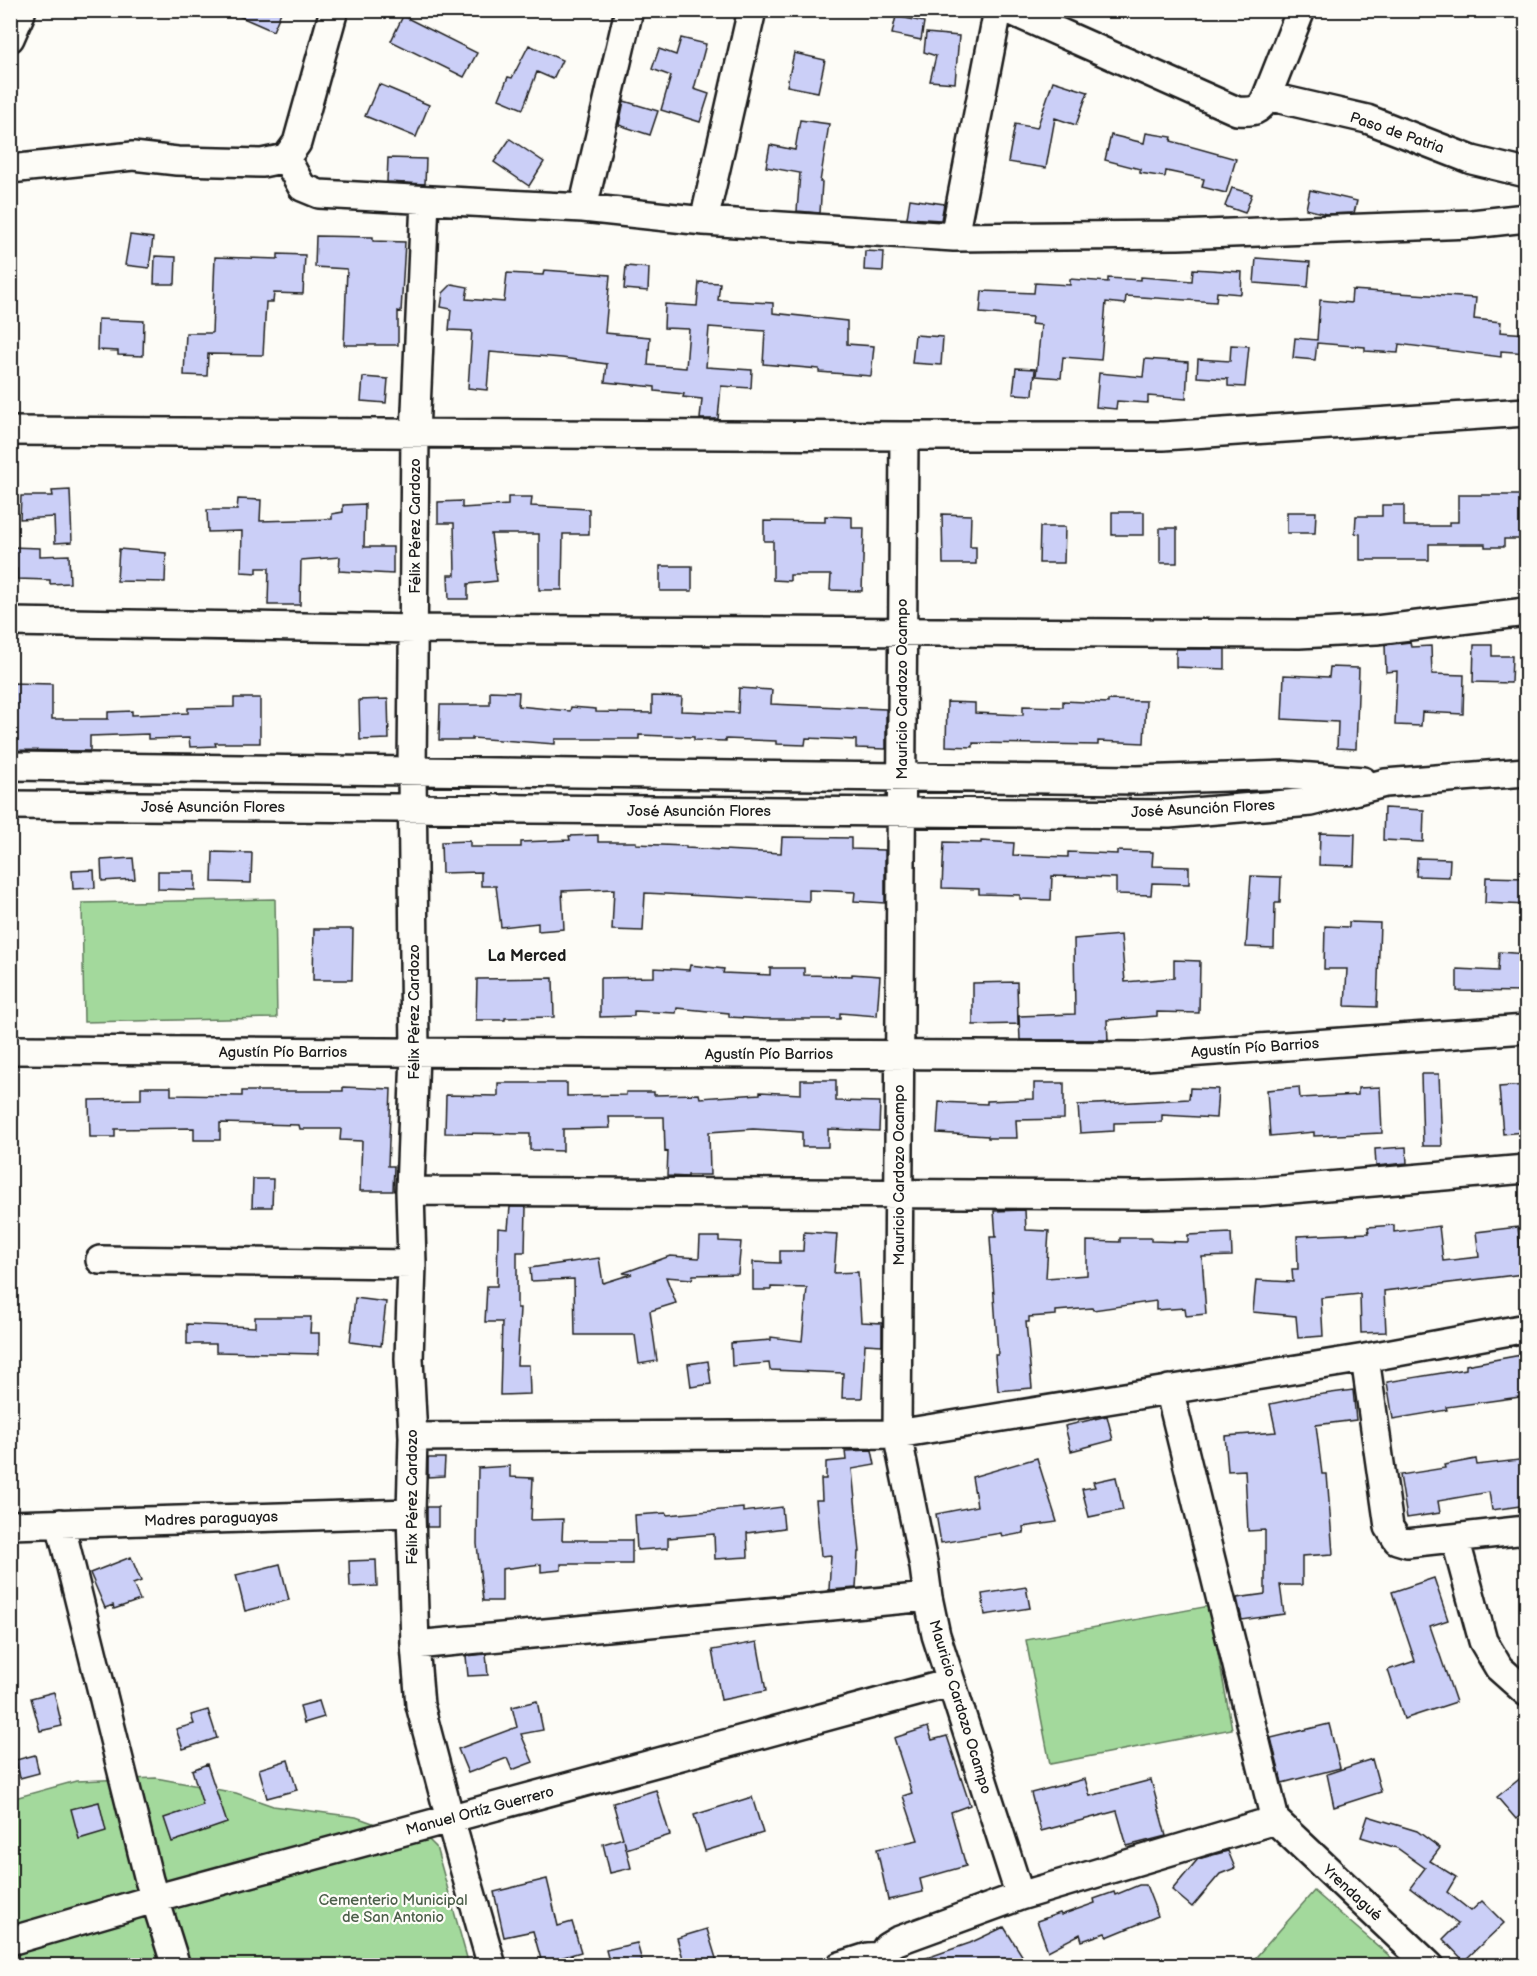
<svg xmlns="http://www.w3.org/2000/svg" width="1537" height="1976" font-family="'Balsamiq Sans',sans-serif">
	<rect width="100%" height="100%" fill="#fdfcf7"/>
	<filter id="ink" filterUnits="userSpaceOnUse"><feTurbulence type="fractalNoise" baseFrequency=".0167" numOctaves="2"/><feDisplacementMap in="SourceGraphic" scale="12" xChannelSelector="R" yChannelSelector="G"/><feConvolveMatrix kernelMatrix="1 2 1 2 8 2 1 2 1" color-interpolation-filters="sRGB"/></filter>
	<g filter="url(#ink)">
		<path fill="#a3d99c" stroke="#607a5c" stroke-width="1.5" d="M275,899L277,1018L84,1022L82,903Z
			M1209,1606L1232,1729L1050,1764L1026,1640Z
			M156,1778L236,1793L273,1806L356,1817L395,1831L409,1844L429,1840L436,1847L469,1965L11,1966V1799L76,1781Z
			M1314,1891L1400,1965H1249Z"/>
		<path fill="#cbcff7" stroke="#1c1c1c" stroke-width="1.5" d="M225,10H282L273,31Z
			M403,16L477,53L464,77L391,41Z
			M896,16L924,22L921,40L892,34Z
			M926,33L959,36L955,83L930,81L936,56L924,52Z
			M681,38L706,44L694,89L709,94L700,122L661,110L671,76L652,69L659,49L676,55Z
			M529,45L562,60L553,79L537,72L523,109L499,99L508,77L512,78Z
			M794,53L825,60L818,92L787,86Z
			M1053,81L1088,92L1076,125L1055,118L1046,168L1008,162L1015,124L1037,128Z
			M379,84L429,105L416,137L365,116Z
			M624,101L658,111L650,135L619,125Z
			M800,120L829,124L820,182H822L820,213L797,211L800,173L766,167L770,145L795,150Z
			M1146,133L1172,137L1171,141L1236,159L1226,193L1202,187L1204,179L1166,171L1165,177L1140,173V169L1105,160L1111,135L1144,143Z
			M510,139L544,162L529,186L494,162Z
			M388,158L426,159L425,184L387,182Z
			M1232,188L1252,194L1245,213L1225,206Z
			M1310,190L1357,201L1354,213L1326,214L1306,209Z
			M910,199L944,204L941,220L907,218Z
			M130,235L153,238L149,268L125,265Z
			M316,236L373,237V241L405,242L401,312L398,311V345H344L347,269L315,267Z
			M865,251L884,252L883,271L864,270Z
			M278,254L305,255L303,294L274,293L273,302H266L263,355L208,354L207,376L184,375L186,333H212L215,257L278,259Z
			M155,256L176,257L175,284H154Z
			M1256,258L1310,262L1308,287L1254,283Z
			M626,266L649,268L648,291L624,289Z
			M1193,269L1242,272L1241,294L1217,292L1216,302L1126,296L1125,304L1106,302L1101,360L1063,357L1061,378L1036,376L1041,325L1031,324L1032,317L980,313L982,291L1034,293L1035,283L1070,285V279L1108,282V278L1141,280V277L1192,281Z
			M544,270L610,275L605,333L650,337L648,365L686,368L689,329L664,328L665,304L697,306L699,282L720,283L718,300L773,303V313L847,321V344L874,346L871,376L819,372V369L763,364L765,331L709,327L706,367L752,370L751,388L721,386L718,419H700L702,399L683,397L684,394L655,391V387L605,382L607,364L562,358L490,352L487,390L468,388L472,331L449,330L451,309L441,307L443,293L452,284L468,287L466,299L504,302L507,273L543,275Z
			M1352,290L1476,298L1474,319L1501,322L1500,332L1527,334V353L1501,351V357L1399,344L1398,353L1365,351V347L1317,343L1315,360L1293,358L1295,338L1317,340L1320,300L1351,303Z
			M98,319L144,321L143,356L118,355V351L97,350Z
			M915,335L943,337L941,365L912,363Z
			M1231,345L1249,346L1245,387L1228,386V379L1197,377L1198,359L1230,361Z
			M1145,359L1188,362L1186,399L1148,396V403L1117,401L1116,409L1096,407L1099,373L1143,377Z
			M1016,368L1035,369L1033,395L1013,394Z
			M363,377L388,379L386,403L361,401Z
			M70,490L72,542L55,543L54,517L20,519L21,496H53L52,491Z
			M1458,495H1527L1526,539H1504V547H1485V544H1429V560H1360V534L1355,533L1356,516H1382V505H1404V526H1449V522H1458Z
			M508,497H532L531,506L589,509V534H563L562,590H539V534H491L497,581L468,584V599H449L448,575H455L454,523H438V502L462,501V508L508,505Z
			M238,499L261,500L260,521L332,519V514L343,512V505L365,504L364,547H393V574L339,571L340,557L301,560L300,605H268L269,568H257V573L241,572L242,531L208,532L207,510H237Z
			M1112,512H1144V535H1112Z
			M1287,512H1316L1315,533H1287Z
			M942,514L971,515L970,547H976V564H943Z
			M825,516L852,517V528H864L862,591L830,590L831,575H790V581L773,580V541H764V521L825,522Z
			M1040,527H1065L1064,563H1039Z
			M1160,528H1177V563H1160Z
			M10,547L40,548V556L69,555L70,583L50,584V580L17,579V569H10Z
			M119,549L166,553L165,582L117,581Z
			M660,566H692V591H660Z
			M1410,642L1411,647L1431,646L1432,674L1464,675L1463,714L1422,712L1421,726L1395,725L1397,671L1386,672L1385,645Z
			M1474,645H1492V656H1512L1511,683L1473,682Z
			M1176,649H1225V669L1176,667Z
			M1330,667L1359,668L1356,749L1337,748L1338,722L1282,719L1284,675L1329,677Z
			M10,683L52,684V719H108V712L132,711V715L188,713V708L234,707V698H260V743H215L216,746L190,747L189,738L148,739V734L90,736V751L15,750V737H10Z
			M739,688L772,690L771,704L886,709V749L856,748V740L806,738L805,745L776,744V741L726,739V741L694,740V737L639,735V739H555V744L472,738V740H439L440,705H490V691L519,692L518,706L570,711L571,707L596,709V712L652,713V696L682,697L681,711L738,713Z
			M388,699L389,739L360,740L359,700Z
			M1108,700L1146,701L1144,743L1098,741V745L973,743V747L946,746L947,702L975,703V713L1023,715V706L1063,707V701L1108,703Z
			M1384,808L1424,810L1423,842L1383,840Z
			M1320,833L1355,834L1354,866L1319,865Z
			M598,835V842H636V844L686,846V848L781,853L782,837L851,838V849L885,850V903L854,901L855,892L809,890V901L645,893L643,931L612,930L614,889L562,891L564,929L538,931V923L501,927L496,886H481V872L442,873L441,842L470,841V847H521V842L570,840L569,836Z
			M981,841L1014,843L1013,855L1068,857V852L1117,854V851L1153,852L1152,866L1189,867V884L1152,883L1151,895L1116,894V878L1052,876L1051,900L1020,899V895L979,894V889L942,888L944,842L981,843Z
			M213,852L252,853L251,883L212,882Z
			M133,858L135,879L102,881L101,860Z
			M1417,858L1450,859L1449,877L1416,876Z
			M94,870L95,888L73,889L72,871Z
			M158,871H195V890L158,889Z
			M1251,876L1281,877L1280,903H1275L1274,948L1246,947Z
			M1486,877L1527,878V905L1485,903Z
			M1349,922L1380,923L1377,1007L1345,1006L1347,969H1324L1325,926L1349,927Z
			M314,929H353L352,980H313Z
			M1121,935L1125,982L1174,978V960L1200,961L1199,1013L1157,1012V1016L1107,1020L1108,1040H1020L1019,1016L1075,1014L1074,939Z
			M1499,952L1527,954V992L1457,991V969L1498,971Z
			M690,965L724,969L723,973L770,975V968H804V975L852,976V974L880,976L877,1016L840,1013V1019H764L729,1017V1013L677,1008L676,1013L634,1011V1016L600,1017V978L654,977V968L689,970Z
			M553,978L554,1017L505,1018V1020H476L477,979Z
			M1017,982L1018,1024L973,1025V983Z
			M1421,1074H1439L1442,1146H1423Z
			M801,1080H836V1101L880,1102L879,1131L828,1129V1147H802V1132L753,1129L709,1132L710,1175H688V1177L667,1176L668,1151L665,1152L664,1117H609L610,1128L563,1129V1151L530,1150V1134L445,1133L446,1095L498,1096V1083H567V1096L626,1095V1092H654V1095L699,1094L700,1098L760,1094V1092L801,1094Z
			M1034,1083H1064V1119L1016,1120L1017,1138H988V1136L937,1133L939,1102L987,1104V1101L1034,1099Z
			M1527,1085V1125L1523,1126V1132L1503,1134L1499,1087Z
			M141,1087H171V1095L242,1096V1091H343V1087L391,1089L388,1166H394L393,1191H360L362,1141L340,1140L341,1129H300L299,1125L220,1123V1140H194V1128L115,1129V1137H90L89,1100L141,1099Z
			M1299,1087L1300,1098L1358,1095V1088L1380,1087L1382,1133L1314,1136V1132L1270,1136L1267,1090Z
			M1190,1088L1218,1089L1216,1118L1162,1115V1122L1114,1123V1131L1080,1133L1078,1105L1189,1099Z
			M1406,1147L1407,1163L1376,1166L1375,1149Z
			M253,1179H273L272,1207H252Z
			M510,1207H526L525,1252H517V1308H520L517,1365H529L530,1394L500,1395L502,1322H485L487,1286H497L498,1228L508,1229Z
			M1025,1210L1026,1230L1049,1231L1046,1278L1087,1275V1241L1120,1242V1238H1151V1241L1188,1242V1235L1231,1233L1232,1256L1202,1257L1206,1314L1186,1316L1185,1308L1156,1310V1301L1093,1310L1092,1308L1056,1311V1315L1029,1317V1322H1026L1032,1388L998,1391L995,1355H998L990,1237H996L994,1211Z
			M1394,1225V1232L1439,1226L1443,1261L1479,1257L1476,1232L1518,1227L1523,1274L1384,1291L1386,1332L1361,1333L1360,1294L1321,1298L1323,1336L1298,1338L1296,1316L1253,1312L1256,1280L1293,1282L1292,1269H1298L1297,1236L1369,1233L1368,1227Z
			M804,1232L837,1234L834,1273L858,1272L861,1322L882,1323V1345L865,1344L862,1398H842L843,1373L770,1370L769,1363L732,1366L731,1343L771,1340V1337L802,1341L807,1288L771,1287V1290H753V1262L780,1263V1251H803Z
			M700,1237H719V1241L741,1242L738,1274L693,1275L692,1279L666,1277L676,1303L650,1311L657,1361L639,1364L635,1335H575L574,1279L531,1281L530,1268L599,1258L603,1283L632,1274L623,1273L670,1256L699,1258Z
			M355,1298L386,1302L381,1346L350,1342Z
			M255,1317H311L310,1333H319V1354L216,1352V1344H187V1324L255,1327Z
			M1527,1354V1396L1446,1407L1447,1410L1393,1419L1387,1382L1466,1369V1365Z
			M708,1361L711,1384L691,1387L688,1364Z
			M1353,1390L1356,1420L1316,1425L1322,1474H1327L1333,1554L1302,1556V1585H1280L1284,1614L1242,1620L1237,1598L1265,1594V1530L1248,1531L1245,1470L1228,1471L1225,1436L1276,1432L1270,1404L1309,1396Z
			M1107,1416L1113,1440L1071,1451L1065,1426Z
			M872,1450L875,1465L852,1469L860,1552H858L856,1588L829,1590L831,1555L821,1556L816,1500H822L821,1479H826V1462L846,1460L845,1451Z
			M428,1458H445L444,1476L428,1477Z
			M1037,1458L1057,1522L1023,1527L1024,1533L1002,1537L1001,1533L941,1543L936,1514L977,1506L972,1477Z
			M1476,1459L1477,1465L1527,1459V1505L1492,1510L1489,1492L1438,1501L1440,1513L1407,1518L1400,1475L1445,1468L1444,1465Z
			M510,1466V1477L533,1478L531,1520L563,1519L562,1540H632V1564H561V1570L541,1572V1564L502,1569V1601H483L477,1544L478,1468Z
			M1116,1477L1123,1510L1089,1517L1082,1489L1095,1487L1093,1482Z
			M427,1507H438V1527H427Z
			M782,1507L784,1528L747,1533L748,1557L715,1559L714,1534L668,1538V1548L637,1550L635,1515L666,1513L667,1515L743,1508V1512Z
			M131,1557L141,1581L133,1584L140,1600L114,1609L113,1605L105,1608L90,1573Z
			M376,1560L377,1586L350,1587L349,1561Z
			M280,1564L289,1600L245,1611L236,1575Z
			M1434,1578L1448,1620L1430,1626L1456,1702L1404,1719L1388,1670L1415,1661L1392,1592Z
			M1026,1587L1030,1608L985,1615L982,1594Z
			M757,1642L766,1691L721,1700L712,1650Z
			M486,1654L488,1675L468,1676L466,1656Z
			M54,1692L62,1726L40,1731L31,1698Z
			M319,1701L324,1717L304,1723L300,1706Z
			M537,1701L543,1730L521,1734L533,1762L512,1770L507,1758L468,1773L458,1749L517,1727L512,1707Z
			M208,1710L217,1738L183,1749L176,1729L194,1724L191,1715Z
			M1329,1724L1340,1768L1282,1783L1271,1738Z
			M928,1727L932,1740L947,1736L970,1805L951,1812L966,1866L920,1879L923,1892L888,1900L877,1849L918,1840L903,1796L912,1793L894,1738Z
			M35,1755L39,1773L20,1778L16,1760Z
			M1372,1759L1381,1792L1334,1807L1327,1774Z
			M288,1760L297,1790L267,1798L259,1769Z
			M207,1764L227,1823L172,1842L164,1818L203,1805L192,1770Z
			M1527,1773V1810L1516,1819L1497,1797Z
			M1085,1779L1090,1796L1151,1780L1166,1836L1127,1846L1117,1811L1041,1831L1031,1793Z
			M656,1790L670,1835L626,1849L624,1840L631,1868L610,1873L603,1844L623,1838L613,1803Z
			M752,1797L763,1833L705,1851L694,1815Z
			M99,1802L106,1831L79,1839L71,1809Z
			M1368,1816L1417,1831L1440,1848L1430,1861L1456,1877L1447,1892L1471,1911L1482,1901L1504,1923L1464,1961L1443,1939L1458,1924L1410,1888L1425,1868L1397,1848L1361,1837Z
			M1228,1851L1235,1868L1220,1874L1192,1907L1172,1890L1198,1859Z
			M547,1879L558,1926L572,1922L581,1952L542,1963L533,1931L504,1937L494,1892Z
			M1139,1885H1146L1158,1916L1107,1937L1105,1933L1082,1941L1080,1934L1048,1951L1037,1921L1060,1913L1061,1915L1095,1903L1094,1899L1114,1892L1115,1895Z
			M1004,1927L1028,1965H912V1963L970,1943Z
			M707,1929L718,1965H685L677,1938Z
			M637,1943L643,1965H610L606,1950Z"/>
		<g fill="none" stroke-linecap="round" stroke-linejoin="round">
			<defs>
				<path id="minor" d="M1009,10L1237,111C1253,112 1260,112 1267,96L1301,10
					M10,38L21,13
					M1267,96L1367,119L1472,160L1526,173
					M286,158L302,187L319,194L583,208L704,221L954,237L1178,235L1472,224L1526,218
					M10,169L133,156L177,161L262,163L286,158L297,143L334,10
					M425,200L415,434L412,772L415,1053L410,1191L412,1264L409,1359L413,1437L411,1513L415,1645L420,1705L450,1819L492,1966
					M583,208L629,10
					M704,221L752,10
					M954,237L998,10
					M10,431L904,436H1163L1526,412
					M904,436L897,1434L924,1567L928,1597L936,1635L1020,1896
					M10,622L415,629L1299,634L1376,630L1526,612
					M10,766L1137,780L1285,775L1363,781
					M10,805L1169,814L1311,802L1385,783L1526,772
					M10,1050L1145,1056L1526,1029
					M410,1191L1146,1195L1257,1192L1526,1169
					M100,1260L412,1264
					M1365,1358L1389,1527L1397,1540L1407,1543L1526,1530
					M1169,1389L1275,1820
					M413,1437L897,1434L1365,1358L1526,1328
					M60,1523L149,1880L176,1966
					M10,1525L411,1513
					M1455,1538L1483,1641L1499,1668L1526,1692
					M415,1645L928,1597
					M1275,1820L1430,1966
					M10,1941L154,1899L950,1683
					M840,1966L868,1957L881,1956
					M884,1966L881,1956L887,1947L897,1941L1020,1896L1275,1820"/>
			</defs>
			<use href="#minor" stroke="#1c1c1c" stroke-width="32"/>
			<use href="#minor" stroke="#fdfcf7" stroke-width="27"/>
		</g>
	</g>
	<g text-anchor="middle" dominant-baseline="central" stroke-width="4.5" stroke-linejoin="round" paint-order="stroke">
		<g font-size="15" fill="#1c1c1c" stroke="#fdfcf7">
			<text transform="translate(1397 133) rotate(19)">Paso de Patria</text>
			<text transform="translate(415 526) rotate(-90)">Félix Pérez Cardozo</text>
			<text transform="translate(902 689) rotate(-90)">Mauricio Cardozo Ocampo</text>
			<text x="213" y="807">José Asunción Flores</text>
			<text transform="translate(1203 809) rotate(-3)">José Asunción Flores</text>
			<text x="699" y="811">José Asunción Flores</text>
			<text transform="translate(414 1012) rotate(-90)">Félix Pérez Cardozo</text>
			<text transform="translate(1255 1048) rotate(-4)">Agustín Pío Barrios</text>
			<text x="283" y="1052">Agustín Pío Barrios</text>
			<text x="769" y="1054">Agustín Pío Barrios</text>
			<text transform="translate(899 1175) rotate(-90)">Mauricio Cardozo Ocampo</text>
			<text transform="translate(412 1497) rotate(-90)">Félix Pérez Cardozo</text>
			<text transform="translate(211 1519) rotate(-2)">Madres paraguayas</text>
			<text transform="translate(960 1707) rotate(73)">Mauricio Cardozo Ocampo</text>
			<text transform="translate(480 1811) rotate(-15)">Manuel Ortíz Guerrero</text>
			<text transform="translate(1352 1893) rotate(43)">Yrendagué</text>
		</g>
		<g font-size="15" fill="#4b5e49" stroke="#fdfcf7">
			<text x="393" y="1900">Cementerio Municipal<tspan x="393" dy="17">de San Antonio</tspan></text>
		</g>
		<g font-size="16" font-weight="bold" fill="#1c1c1c" stroke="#fdfcf7">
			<text x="527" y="956">La Merced</text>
		</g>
	</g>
	<rect width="1537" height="1976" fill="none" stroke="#fdfcf7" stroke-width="36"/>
	<rect x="18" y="18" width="1501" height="1940" fill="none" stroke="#1c1c1c" stroke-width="2" filter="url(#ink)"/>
</svg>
